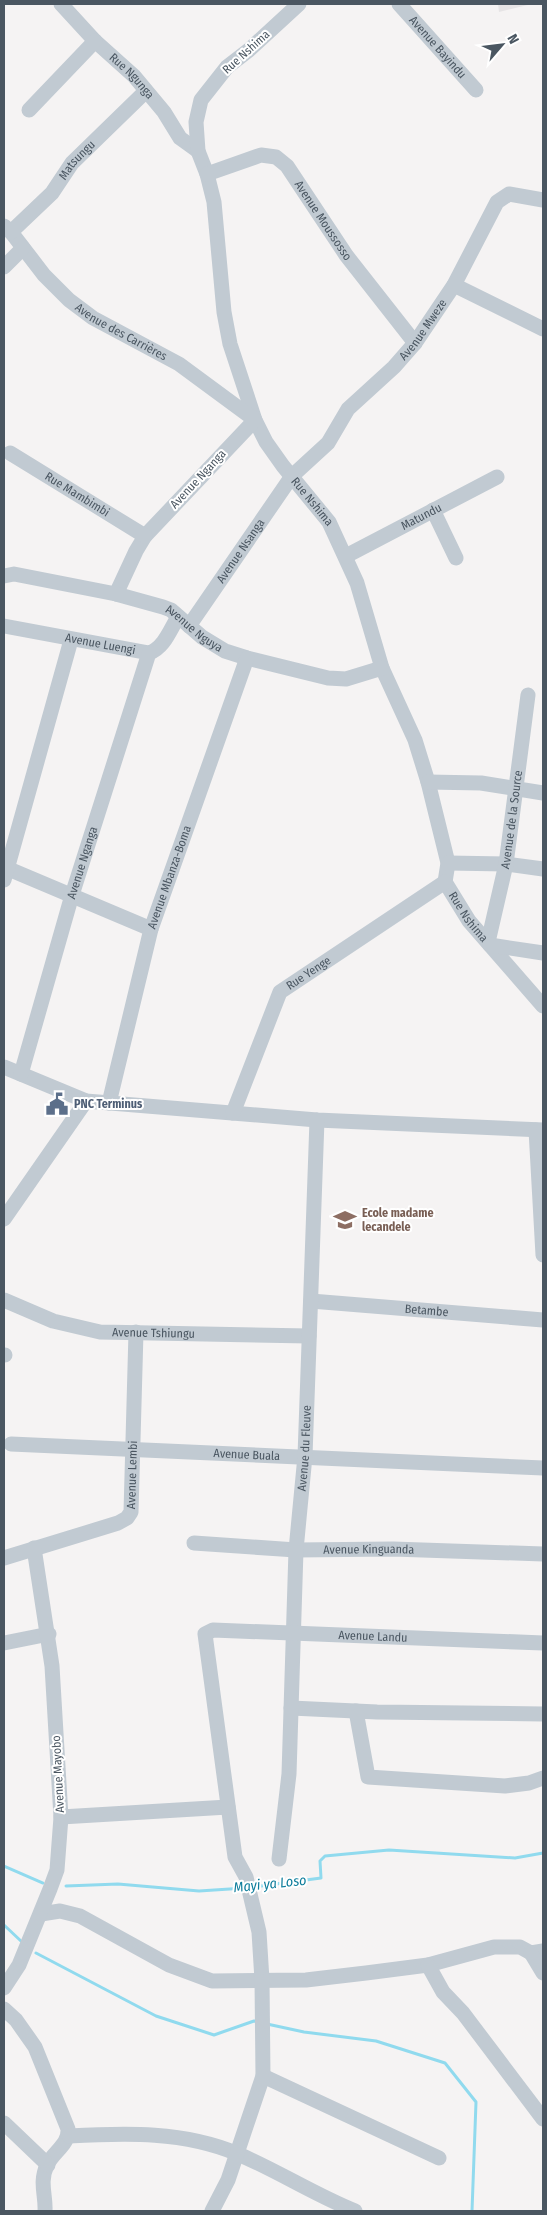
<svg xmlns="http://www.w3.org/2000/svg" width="547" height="2215" font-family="'Fira Sans Condensed',sans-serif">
	<rect width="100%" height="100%" fill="#f5f3f3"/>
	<path fill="#e6e4e5" d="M498,4H532L499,12Z"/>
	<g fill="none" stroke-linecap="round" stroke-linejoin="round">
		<path stroke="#90daee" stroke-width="3" d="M4,1866L43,1883
			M66,1886L118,1884L199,1891L245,1888
			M253,1887L321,1878L320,1861L325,1856L389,1850L515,1858L543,1853
			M4,1925L22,1942
			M36,1953L156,2016L214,2035L254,2021L259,2022
			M267,2024L304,2032L376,2041L445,2063L476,2102L472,2211"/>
		<g stroke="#c1cad2" stroke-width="15">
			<path id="s1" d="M61,4L95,41L134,76L164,112L180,138L198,151"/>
			<path id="s2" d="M299,4L249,50L227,67L201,100L196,122L198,151L207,174L214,202L224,312L230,344L255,420L266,442L283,466L329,522L357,583L382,668L415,740L428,782L448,863L445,882L469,921L543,1006"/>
			<path id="s3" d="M399,4L476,90"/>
			<path d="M29,110L95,41"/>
			<path id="s4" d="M207,174L261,155L276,157L287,166L346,255L415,343"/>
			<path id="s5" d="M4,226L11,232L44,275L69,300L93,318L179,364L255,420L145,536L136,551L116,594"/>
			<path id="s6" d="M11,232L52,193L72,163L146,91"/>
			<path d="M4,267L23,248"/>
			<path d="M454,285L543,329"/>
			<path id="s7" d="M10,453L145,536"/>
			<path d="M433,510L456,558"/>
			<path id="s8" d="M346,556L497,477"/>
			<path id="s9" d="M4,576L14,574L116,594L163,607L171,610L202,637L225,651L247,658L328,678L346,679L382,668"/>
			<path id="s10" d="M4,626L149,653C164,648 170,630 178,617"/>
			<path id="s11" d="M189,626L292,476L328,443L348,409L394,367L415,343L454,285L497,202L509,194L543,200"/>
			<path d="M428,782L481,783L543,793"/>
			<path d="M448,863L506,864L543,869"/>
			<path d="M4,867L151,929"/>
			<path d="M4,880L71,640"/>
			<path id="s12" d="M488,942L506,864L528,695"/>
			<path d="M490,945L543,953"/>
			<path d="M4,1067L86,1101L317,1120L543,1130"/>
			<path id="s13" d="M21,1074L72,895L149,653"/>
			<path id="s14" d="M109,1103L151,929L247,658"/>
			<path id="s15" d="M233,1113L280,992L445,882"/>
			<path d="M536,1130L543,1255"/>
			<path d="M4,1219L86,1101"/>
			<path id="s16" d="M4,1300L53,1321L100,1332L309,1336"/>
			<path id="s17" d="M311,1301L543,1320"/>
			<path d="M4,1355H5"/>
			<path id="s18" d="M11,1444L543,1468"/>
			<path id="s19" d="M194,1543L296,1550L393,1549L543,1554"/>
			<path id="s20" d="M4,1558L118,1523L127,1518L131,1512L136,1332"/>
			<path d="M4,1643L49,1634"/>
			<path d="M291,1708L377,1712L543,1714"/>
			<path d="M356,1711L368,1777L505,1786L529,1783L543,1778"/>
			<path d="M61,1817L228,1807"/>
			<path id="s21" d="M279,1859L289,1774L296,1550L305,1456L317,1120"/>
			<path d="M41,1914L60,1911L80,1916L169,1965L212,1981L306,1980L366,1973L428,1965L494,1947H520L531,1953L543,1951"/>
			<path d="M531,1953L543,1973"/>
			<path d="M428,1965L443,1992L463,2013L543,2119"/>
			<path d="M4,1988L19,1965L50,1889L57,1870L61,1817L52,1666L34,1548"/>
			<path d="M4,2009L16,2020L35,2047L68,2129C69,2145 54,2151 47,2165C39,2183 46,2195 45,2211"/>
			<path d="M263,2076L439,2158"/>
			<path d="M4,2123L48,2165"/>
			<path d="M69,2136C126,2133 184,2131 238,2154C278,2171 315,2195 355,2211"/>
			<path id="s22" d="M212,2211L228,2180L263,2076L262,1980L259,1932L246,1877L235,1857L205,1634L213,1630L543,1643"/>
		</g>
	</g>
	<defs>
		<symbol id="civic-bare" viewBox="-9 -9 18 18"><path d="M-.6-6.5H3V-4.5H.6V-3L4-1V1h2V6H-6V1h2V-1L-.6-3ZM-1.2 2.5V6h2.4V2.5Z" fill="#5c6f8a" stroke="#fff" stroke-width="2.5" paint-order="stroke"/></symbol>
		<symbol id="school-bare" viewBox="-9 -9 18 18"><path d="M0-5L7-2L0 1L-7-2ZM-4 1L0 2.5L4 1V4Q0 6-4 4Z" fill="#8d6e63" stroke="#fff" stroke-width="2.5" paint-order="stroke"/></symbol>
	</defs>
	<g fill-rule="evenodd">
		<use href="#civic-bare" x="41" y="1088" width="32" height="32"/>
		<use href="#school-bare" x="329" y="1204" width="32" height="32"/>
	</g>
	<g text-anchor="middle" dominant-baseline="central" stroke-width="4" stroke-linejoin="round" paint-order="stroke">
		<g font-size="12" fill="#4a5661" stroke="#fff">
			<text stroke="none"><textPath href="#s3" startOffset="58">Avenue Bayindu</textPath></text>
			<text transform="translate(246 52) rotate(-42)">Rue Nshima</text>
			<text stroke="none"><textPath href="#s1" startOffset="101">Rue Ngunga</textPath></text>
			<text stroke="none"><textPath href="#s6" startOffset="98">Matsungu</textPath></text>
			<text stroke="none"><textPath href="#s4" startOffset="152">Avenue Moussosso</textPath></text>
			<text stroke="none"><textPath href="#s11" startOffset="380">Avenue Mweze</textPath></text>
			<text stroke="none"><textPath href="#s5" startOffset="160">Avenue des Carrières</textPath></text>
			<text transform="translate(198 479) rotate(-47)">Avenue Nganga</text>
			<text stroke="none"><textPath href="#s7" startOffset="79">Rue Mambimbi</textPath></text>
			<text stroke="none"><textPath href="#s2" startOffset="566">Rue Nshima</textPath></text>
			<text stroke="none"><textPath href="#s8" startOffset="85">Matundu</textPath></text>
			<text stroke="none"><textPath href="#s11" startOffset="91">Avenue Nsanga</textPath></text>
			<text stroke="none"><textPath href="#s9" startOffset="201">Avenue Nguya</textPath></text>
			<text stroke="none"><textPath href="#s10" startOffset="98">Avenue Luengi</textPath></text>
			<text stroke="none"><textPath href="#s12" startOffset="125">Avenue de la Source</textPath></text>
			<text stroke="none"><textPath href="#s13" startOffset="220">Avenue Nganga</textPath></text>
			<text stroke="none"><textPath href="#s14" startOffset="234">Avenue Mbanza-Boma</textPath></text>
			<text stroke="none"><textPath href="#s2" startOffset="1016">Rue Nshima</textPath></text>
			<text stroke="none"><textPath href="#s15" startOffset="164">Rue Yenge</textPath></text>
			<text stroke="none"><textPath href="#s17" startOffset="116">Betambe</textPath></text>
			<text stroke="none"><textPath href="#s16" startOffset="155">Avenue Tshiungu</textPath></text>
			<text stroke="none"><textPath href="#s21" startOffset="412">Avenue du Fleuve</textPath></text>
			<text stroke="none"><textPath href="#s18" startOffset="236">Avenue Buala</textPath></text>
			<text stroke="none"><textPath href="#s20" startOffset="174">Avenue Lembi</textPath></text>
			<text stroke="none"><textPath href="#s19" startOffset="175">Avenue Kinguanda</textPath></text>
			<text stroke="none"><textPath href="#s22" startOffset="762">Avenue Landu</textPath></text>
			<text transform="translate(58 1774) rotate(-93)">Avenue Mayobo</text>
		</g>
		<g font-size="12" font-weight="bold" fill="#4e5e75" stroke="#fff" text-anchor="start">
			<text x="74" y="1104">PNC Terminus</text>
		</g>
		<g font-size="12" font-weight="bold" fill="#785e54" stroke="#fff" text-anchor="start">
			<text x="362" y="1213">Ecole madame<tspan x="362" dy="14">lecandele</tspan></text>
		</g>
		<g font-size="14" font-style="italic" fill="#0c7c9b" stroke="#fff">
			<text transform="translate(270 1884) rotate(-6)">Mayi ya Loso</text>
		</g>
	</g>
	<rect width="547" height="2215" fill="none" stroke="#4a5661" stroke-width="10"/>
	<g transform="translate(502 45) rotate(62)" stroke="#ffffff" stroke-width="4" paint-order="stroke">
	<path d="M0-4L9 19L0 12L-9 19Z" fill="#4a5661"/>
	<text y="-8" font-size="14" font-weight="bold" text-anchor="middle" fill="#4a5661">N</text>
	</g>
</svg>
